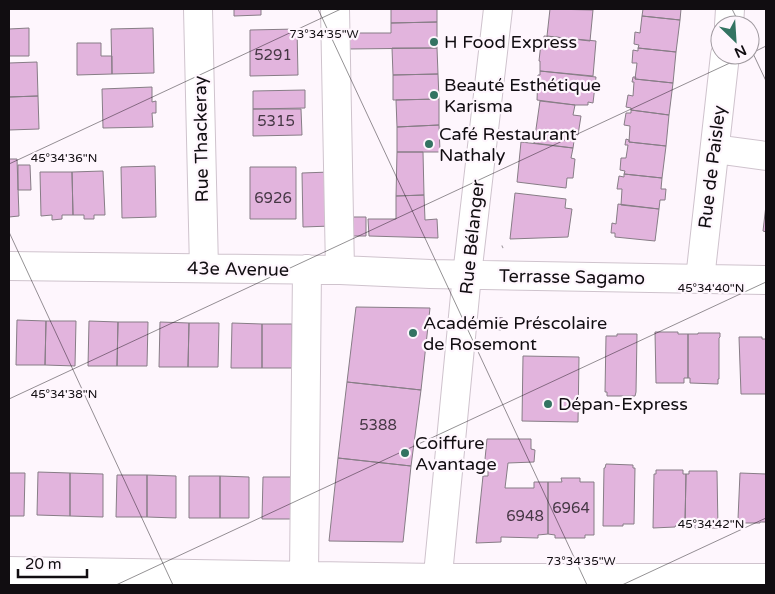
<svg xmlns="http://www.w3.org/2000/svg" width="775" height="594" font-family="'Varela Round',sans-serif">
	<rect width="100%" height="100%" fill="#fef6fd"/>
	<path fill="#e2b4dd" stroke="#877d86" d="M234,9H261V15L234,16Z
		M391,9H437V22L391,23Z
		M550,9L593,10L590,41L547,36Z
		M643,9H681L680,20L642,16Z
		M642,16L680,20L676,52L638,48L639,45L634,44L635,32L640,33Z
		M437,22V48L349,49V33H391V23Z
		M29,28V56H9V29Z
		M153,28L154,73L112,74L111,29Z
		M297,29L298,75L250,76V30Z
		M544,36L596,41L593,76L540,71V61H539L541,43H544Z
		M77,43H101V56H112V74L77,75Z
		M392,48H437L438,74L393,75Z
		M638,48L676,52L673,83L635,79L637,63H632L633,50L638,51Z
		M37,62L38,96L9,97V63Z
		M540,71L596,77L593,103L588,102V105H575L537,100L538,75H540Z
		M438,74L439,99L393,100V75Z
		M633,77H636L635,79L673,83L669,115L631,110V108L626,107L628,95L633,96L634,82H632Z
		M152,87V102L156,101V113H152L153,127L103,128L102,89Z
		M305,90V108L253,109V91Z
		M38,96L39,129L9,130V97Z
		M439,99V125L397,127L396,100Z
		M540,101L575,105L573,115L581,116L578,135L575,134L573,148L534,143Z
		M253,109H301L302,135L253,136Z
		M631,110L669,115L666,146L629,142L630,126L624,125L626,113H631Z
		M439,125L440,152H397V127Z
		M626,139L629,140V142L666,146L662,178L624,174L625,171L620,170L621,158H626L628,145H625Z
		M521,142L573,148L571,158L575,159L573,178H567L566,188L517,182Z
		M397,152H423L424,195L396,196Z
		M9,159H17L19,216L9,217Z
		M18,165H30L31,190H18Z
		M155,166L156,217L122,218L121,167Z
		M250,167H296V219H250Z
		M103,171L105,215H94V219H84V215H73L72,172Z
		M40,172H72L73,215H62V219L52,220V215L41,216Z
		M330,172L331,226L303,227L302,173Z
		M624,174L662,178L661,189H666L665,200H660L659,209L621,205L622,189H617L619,176L624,177Z
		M515,193L566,199L565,208L572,209L568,237L510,239Z
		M424,195L425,220L437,219L438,238L369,236L368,219H396V196Z
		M618,204L659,209L655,241L615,237V233H611L612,223L616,224Z
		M766,205V232L763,231Z
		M347,217H366V236H347Z
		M356,307L430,308L421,390L347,382Z
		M495,317L503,318L501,330L494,329Z
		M17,320L46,321L45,365H16Z
		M46,321H76L75,366L45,365Z
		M89,321L118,322L117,366H88Z
		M118,322H148L147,366H117Z
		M160,322L189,323L188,367H159Z
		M189,323H219L218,367H188Z
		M232,323L262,324V368H231Z
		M262,324H292V368H262Z
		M655,332H678V334H688V378H684V383H656Z
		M698,333H720V337L719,338V379H718V384L690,383V378H688V334H698Z
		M617,334H637L636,392L635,396H607V392H605L606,336H617Z
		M739,337H762V339H766V394H741Z
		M523,356L579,357L578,422L522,421Z
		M347,382L421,390L411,466L338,458Z
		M487,439H531V449L535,450L534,462L508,463L505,488H534V482H548V534L538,535V538L501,537V542L476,543L483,476H488V469H484Z
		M338,458L411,466L403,542L329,541Z
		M606,464L633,465V468H635L634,524H623V526H603L604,468H605Z
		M656,470H683V474H686L685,524L676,525L675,527L653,528L654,474H656Z
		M689,471H717L718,528H695V524H685L686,474H689Z
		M38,472L70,473V516L37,515Z
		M9,473H25L24,516H9Z
		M70,473L103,474V517L70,516Z
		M740,473L766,474V522H760V523H737V519H738Z
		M117,475H147V517H116Z
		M147,475L176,476V518L147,517Z
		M189,476H220V518H189Z
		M220,476L249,477V518H220Z
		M263,477H291V519H262Z
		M561,478H580V482H594V535H585V538H555V535L548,534V482H562Z"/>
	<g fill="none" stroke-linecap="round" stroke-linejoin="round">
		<defs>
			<path id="minor" d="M198,9L204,268
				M335,9L340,270
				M729,25L730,9
				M715,149L766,156
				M9,266L340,270L430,274L766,280
				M700,279L725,55
				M9,571L437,578H766
				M304,576L307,269
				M437,585L467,275L498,9"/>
		</defs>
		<use href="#minor" stroke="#cfc3cd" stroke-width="30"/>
		<path stroke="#999298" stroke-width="3" stroke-dasharray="1 4" stroke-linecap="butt" d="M502,247L504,246"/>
		<use href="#minor" stroke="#fff" stroke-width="28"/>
	</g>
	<path fill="none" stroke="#110d11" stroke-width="1" stroke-opacity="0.45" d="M318,9L587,585M732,9L740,25M750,47L766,81M750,54L766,46M9,164L341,9M9,232L173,585M9,399L747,55M116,585L766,282M622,585L766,518"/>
	<g fill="#337362" stroke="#fef6fd" stroke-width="2">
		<circle cx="434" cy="42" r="5"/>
		<circle cx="434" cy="95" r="5"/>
		<circle cx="429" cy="144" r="5"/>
		<circle cx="413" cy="333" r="5"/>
		<circle cx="548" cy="404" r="5"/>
		<circle cx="405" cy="453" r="5"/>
	</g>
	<g text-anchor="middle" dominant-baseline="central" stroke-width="4.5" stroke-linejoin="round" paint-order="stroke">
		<g font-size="15" fill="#453744">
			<text x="273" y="55">5291</text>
			<text x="276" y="121">5315</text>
			<text x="273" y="198">6926</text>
			<text x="378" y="425">5388</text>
			<text x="571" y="508">6964</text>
			<text x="525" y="516">6948</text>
		</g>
		<g font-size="18" fill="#110d11" stroke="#fef6fd" text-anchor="start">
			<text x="444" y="42">H Food Express</text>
			<text x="444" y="85">Beauté Esthétique<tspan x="444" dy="21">Karisma</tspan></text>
			<text x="439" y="134">Café Restaurant<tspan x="439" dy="21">Nathaly</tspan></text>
			<text x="423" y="323">Académie Préscolaire<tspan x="423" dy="21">de Rosemont</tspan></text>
			<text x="558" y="404">Dépan-Express</text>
			<text x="415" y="443">Coiffure<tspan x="415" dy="21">Avantage</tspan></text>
		</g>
		<g font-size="18" fill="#110d11" stroke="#fef6fd">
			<text transform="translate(201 139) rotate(-91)">Rue Thackeray</text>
			<text transform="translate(712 167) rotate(-83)">Rue de Paisley</text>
			<text transform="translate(472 237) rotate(-84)">Rue Bélanger</text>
			<text transform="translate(238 269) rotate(1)">43e Avenue</text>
			<text transform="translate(572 277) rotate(1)">Terrasse Sagamo</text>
		</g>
	</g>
	<g font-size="12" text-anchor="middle" fill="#110d11" stroke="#fef6fd" stroke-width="4.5" stroke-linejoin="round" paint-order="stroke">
		<text x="324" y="38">73°34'35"W</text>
		<text x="64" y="162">45°34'36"N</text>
		<text x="711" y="292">45°34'40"N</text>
		<text x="64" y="398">45°34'38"N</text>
		<text x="711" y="528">45°34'42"N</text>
		<text x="581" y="565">73°34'35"W</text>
	</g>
	<rect width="775" height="594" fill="none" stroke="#110d11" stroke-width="20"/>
	<g transform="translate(735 40) rotate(155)"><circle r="24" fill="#fef6fd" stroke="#9f999f"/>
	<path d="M0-4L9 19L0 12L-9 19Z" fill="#337362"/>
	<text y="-8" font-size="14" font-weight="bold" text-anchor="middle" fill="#110d11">N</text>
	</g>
	<path d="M18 569v8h69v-8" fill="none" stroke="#110d11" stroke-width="2.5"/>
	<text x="25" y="569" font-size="15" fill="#110d11" stroke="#fef6fd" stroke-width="4" paint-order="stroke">20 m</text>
</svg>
